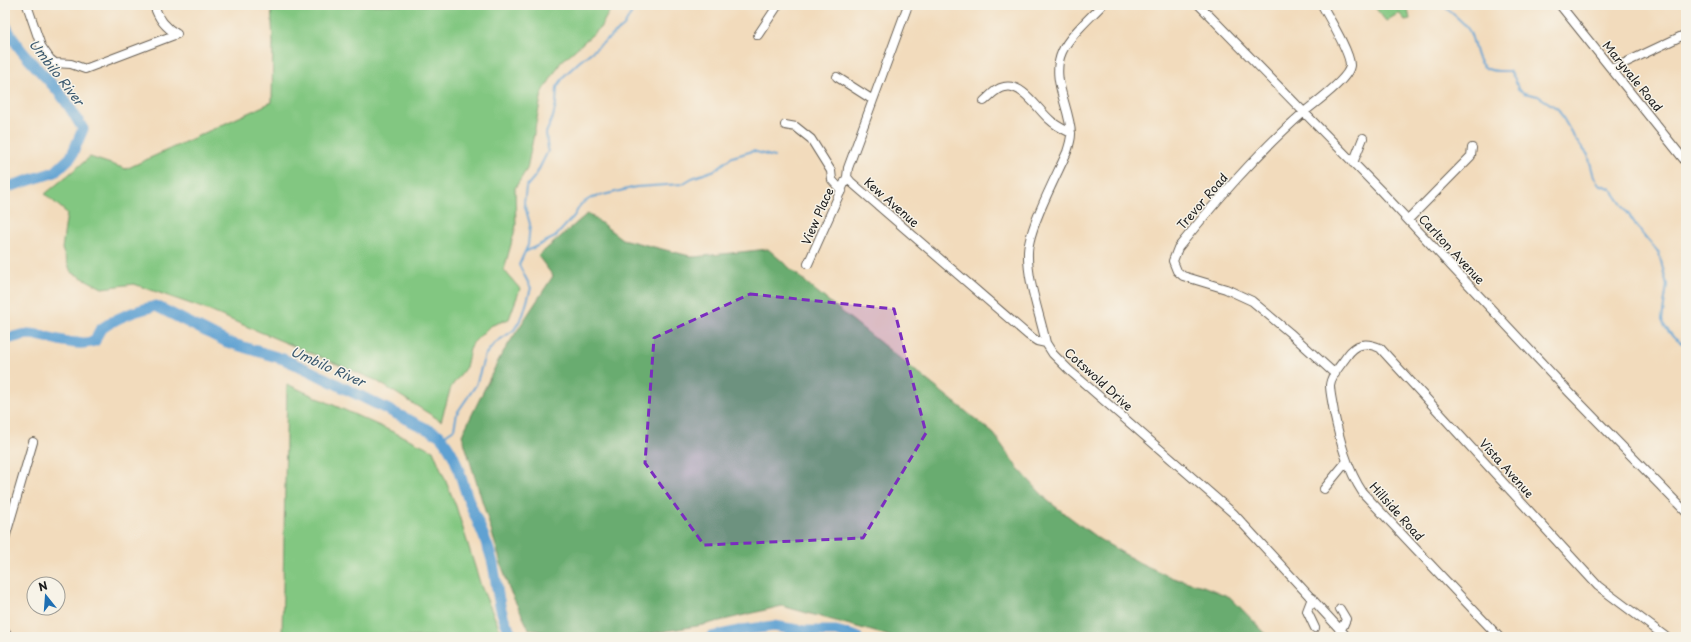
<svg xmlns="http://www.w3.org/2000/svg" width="1691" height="642" font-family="'Playpen Sans',sans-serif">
	<rect width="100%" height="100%" fill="#f7f3e8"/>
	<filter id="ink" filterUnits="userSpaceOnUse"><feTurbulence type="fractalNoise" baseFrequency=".025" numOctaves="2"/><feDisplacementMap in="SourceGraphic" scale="8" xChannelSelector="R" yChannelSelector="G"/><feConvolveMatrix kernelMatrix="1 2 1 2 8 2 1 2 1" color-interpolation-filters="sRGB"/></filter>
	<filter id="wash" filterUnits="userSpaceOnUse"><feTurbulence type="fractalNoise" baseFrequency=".012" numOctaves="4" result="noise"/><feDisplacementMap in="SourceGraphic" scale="16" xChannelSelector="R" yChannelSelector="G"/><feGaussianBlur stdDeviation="0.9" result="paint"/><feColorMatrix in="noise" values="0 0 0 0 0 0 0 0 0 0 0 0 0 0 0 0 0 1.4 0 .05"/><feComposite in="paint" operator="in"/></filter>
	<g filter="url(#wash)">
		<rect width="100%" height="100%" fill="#f2dbbc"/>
		<path fill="#82c781" stroke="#4f724e" d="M271,5H613L600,28L561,62L542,93L527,169L515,188L516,226L504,270L520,289L509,319L490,326L471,345L466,367L451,387L441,421L375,380L205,309L134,284L102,288L71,272L62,249L67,213L45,194L90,157L126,169L272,102L273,42Z
			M1373,5H1407L1410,19L1405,20L1399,13L1386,21Z
			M287,384L433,450L456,506L481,586L503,637H282Z"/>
		<path fill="#69ac6f" stroke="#426446" d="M588,213L622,239L694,257L768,249L816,291L994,434L1017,467L1048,501L1099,539L1140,563L1173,578L1203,586L1230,597L1269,637H893L782,606L703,625L629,637H568L529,629L509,589L462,435L500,357L553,276L538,256Z"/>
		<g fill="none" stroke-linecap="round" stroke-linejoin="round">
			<path stroke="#5ea1d2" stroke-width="2" d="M1443,5C1451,13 1462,20 1468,29C1476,40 1473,63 1488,69C1495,72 1503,71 1510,71L1515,79L1518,89L1524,93L1538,96L1558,109L1575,139L1588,155L1594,177L1599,184L1611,189L1641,232L1659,253L1667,285L1662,320L1665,327L1674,338L1686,346
				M525,252L555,237L574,216L581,204L591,198L636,187L682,184L692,178L715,170L732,157L753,151L774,157
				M444,440L445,435L454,429L457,413L476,385L485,355L495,343L514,330L523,315L531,288L519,265L528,245L530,224L524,203L526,187L536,175L548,151L546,133L553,117L556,104L557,87L565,75L579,62L624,26L634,8"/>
			<path stroke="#5ea1d2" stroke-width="11" d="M5,24C19,54 41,70 61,95C69,105 76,118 83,129L71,157L55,172L5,188
				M5,339C13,338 22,334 30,334C52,336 73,348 95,341C96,338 98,333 100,330C115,318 138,310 156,306L227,342L283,359L306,369L439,435C458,455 459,476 469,501C477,522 488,542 493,564C498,589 498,617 514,637
				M711,637L742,630L774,626L804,631H836L857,637"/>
		</g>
	</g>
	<g filter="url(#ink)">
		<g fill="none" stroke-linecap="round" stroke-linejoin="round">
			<defs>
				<path id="minor" d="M27,5L41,46L50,59L55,63L71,64L85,69L177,34
					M154,5C158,18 166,28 177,34
					M908,5L848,168L847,177L851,182L1028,335L1037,341L1046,343
					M1102,5C1090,18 1069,36 1062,52C1050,79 1070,107 1071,134C1071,140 1069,146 1067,152C1056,177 1029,227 1028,252C1027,281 1040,315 1046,343L1053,354L1069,370L1233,513L1347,637
					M1199,5L1380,190L1569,392L1686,512
					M1322,5C1329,18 1350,52 1350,65C1350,78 1315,103 1304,112C1258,152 1217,200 1178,248L1173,261L1177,271L1183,276L1226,289L1252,301L1290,333L1335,374
					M1560,5L1686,162
					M758,35L778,5
					M1612,69L1686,34
					M837,77L873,100
					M984,101C990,96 996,88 1004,87C1023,83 1037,109 1050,120C1056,126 1063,129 1071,133
					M785,125L796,127L811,139L831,171L832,180L842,191
					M1353,163L1363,138
					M1408,220L1471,156L1472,148
					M808,264L847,177
					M1324,489L1347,461
					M5,538L33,442
					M1312,598L1307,611L1315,628
					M1339,629L1343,626L1346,619L1340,609
					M5,632L9,637
					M1499,637L1363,493C1347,469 1340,441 1334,413C1333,404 1330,394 1330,385C1331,375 1341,365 1347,356C1356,343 1366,342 1380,348L1598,586L1666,637"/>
			</defs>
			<use href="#minor" stroke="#675f54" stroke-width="10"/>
			<use href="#minor" stroke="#fff" stroke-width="8"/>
		</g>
	</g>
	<path fill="#7b2cbf" fill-opacity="0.2" stroke="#7b2cbf" stroke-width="3" stroke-dasharray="8 5" stroke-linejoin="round" d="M750,294L894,309L926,433L863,538L704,545L645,463L654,338Z"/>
	<g text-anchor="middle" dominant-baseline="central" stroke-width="3" stroke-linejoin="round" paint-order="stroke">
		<g font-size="12" fill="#1c1c1c" stroke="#f7f3e8">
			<text transform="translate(1633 76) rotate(51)">Maryvale Road</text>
			<text transform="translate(1202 201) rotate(-49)">Trevor Road</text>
			<text transform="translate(892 202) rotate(41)">Kew Avenue</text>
			<text transform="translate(817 216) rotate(-66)">View Place</text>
			<text transform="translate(1452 249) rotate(47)">Carlton Avenue</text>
			<text transform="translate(1099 379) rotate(42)">Cotswold Drive</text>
			<text transform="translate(1507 468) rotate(48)">Vista Avenue</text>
			<text transform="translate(1397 511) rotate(48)">Hillside Road</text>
		</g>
		<g font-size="13" font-style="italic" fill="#3a586e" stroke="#f7f3e8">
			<text transform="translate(57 72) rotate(52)">Umbilo River</text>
			<text transform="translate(328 366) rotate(24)">Umbilo River</text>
		</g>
	</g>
	<rect width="1691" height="642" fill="none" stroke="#f7f3e8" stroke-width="20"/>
	<g transform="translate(46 596) rotate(343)"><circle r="19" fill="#f7f3e8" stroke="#9f9d96"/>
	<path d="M0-3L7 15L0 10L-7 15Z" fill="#1f6fb2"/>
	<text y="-6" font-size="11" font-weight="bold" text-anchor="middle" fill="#1c1c1c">N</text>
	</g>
</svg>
